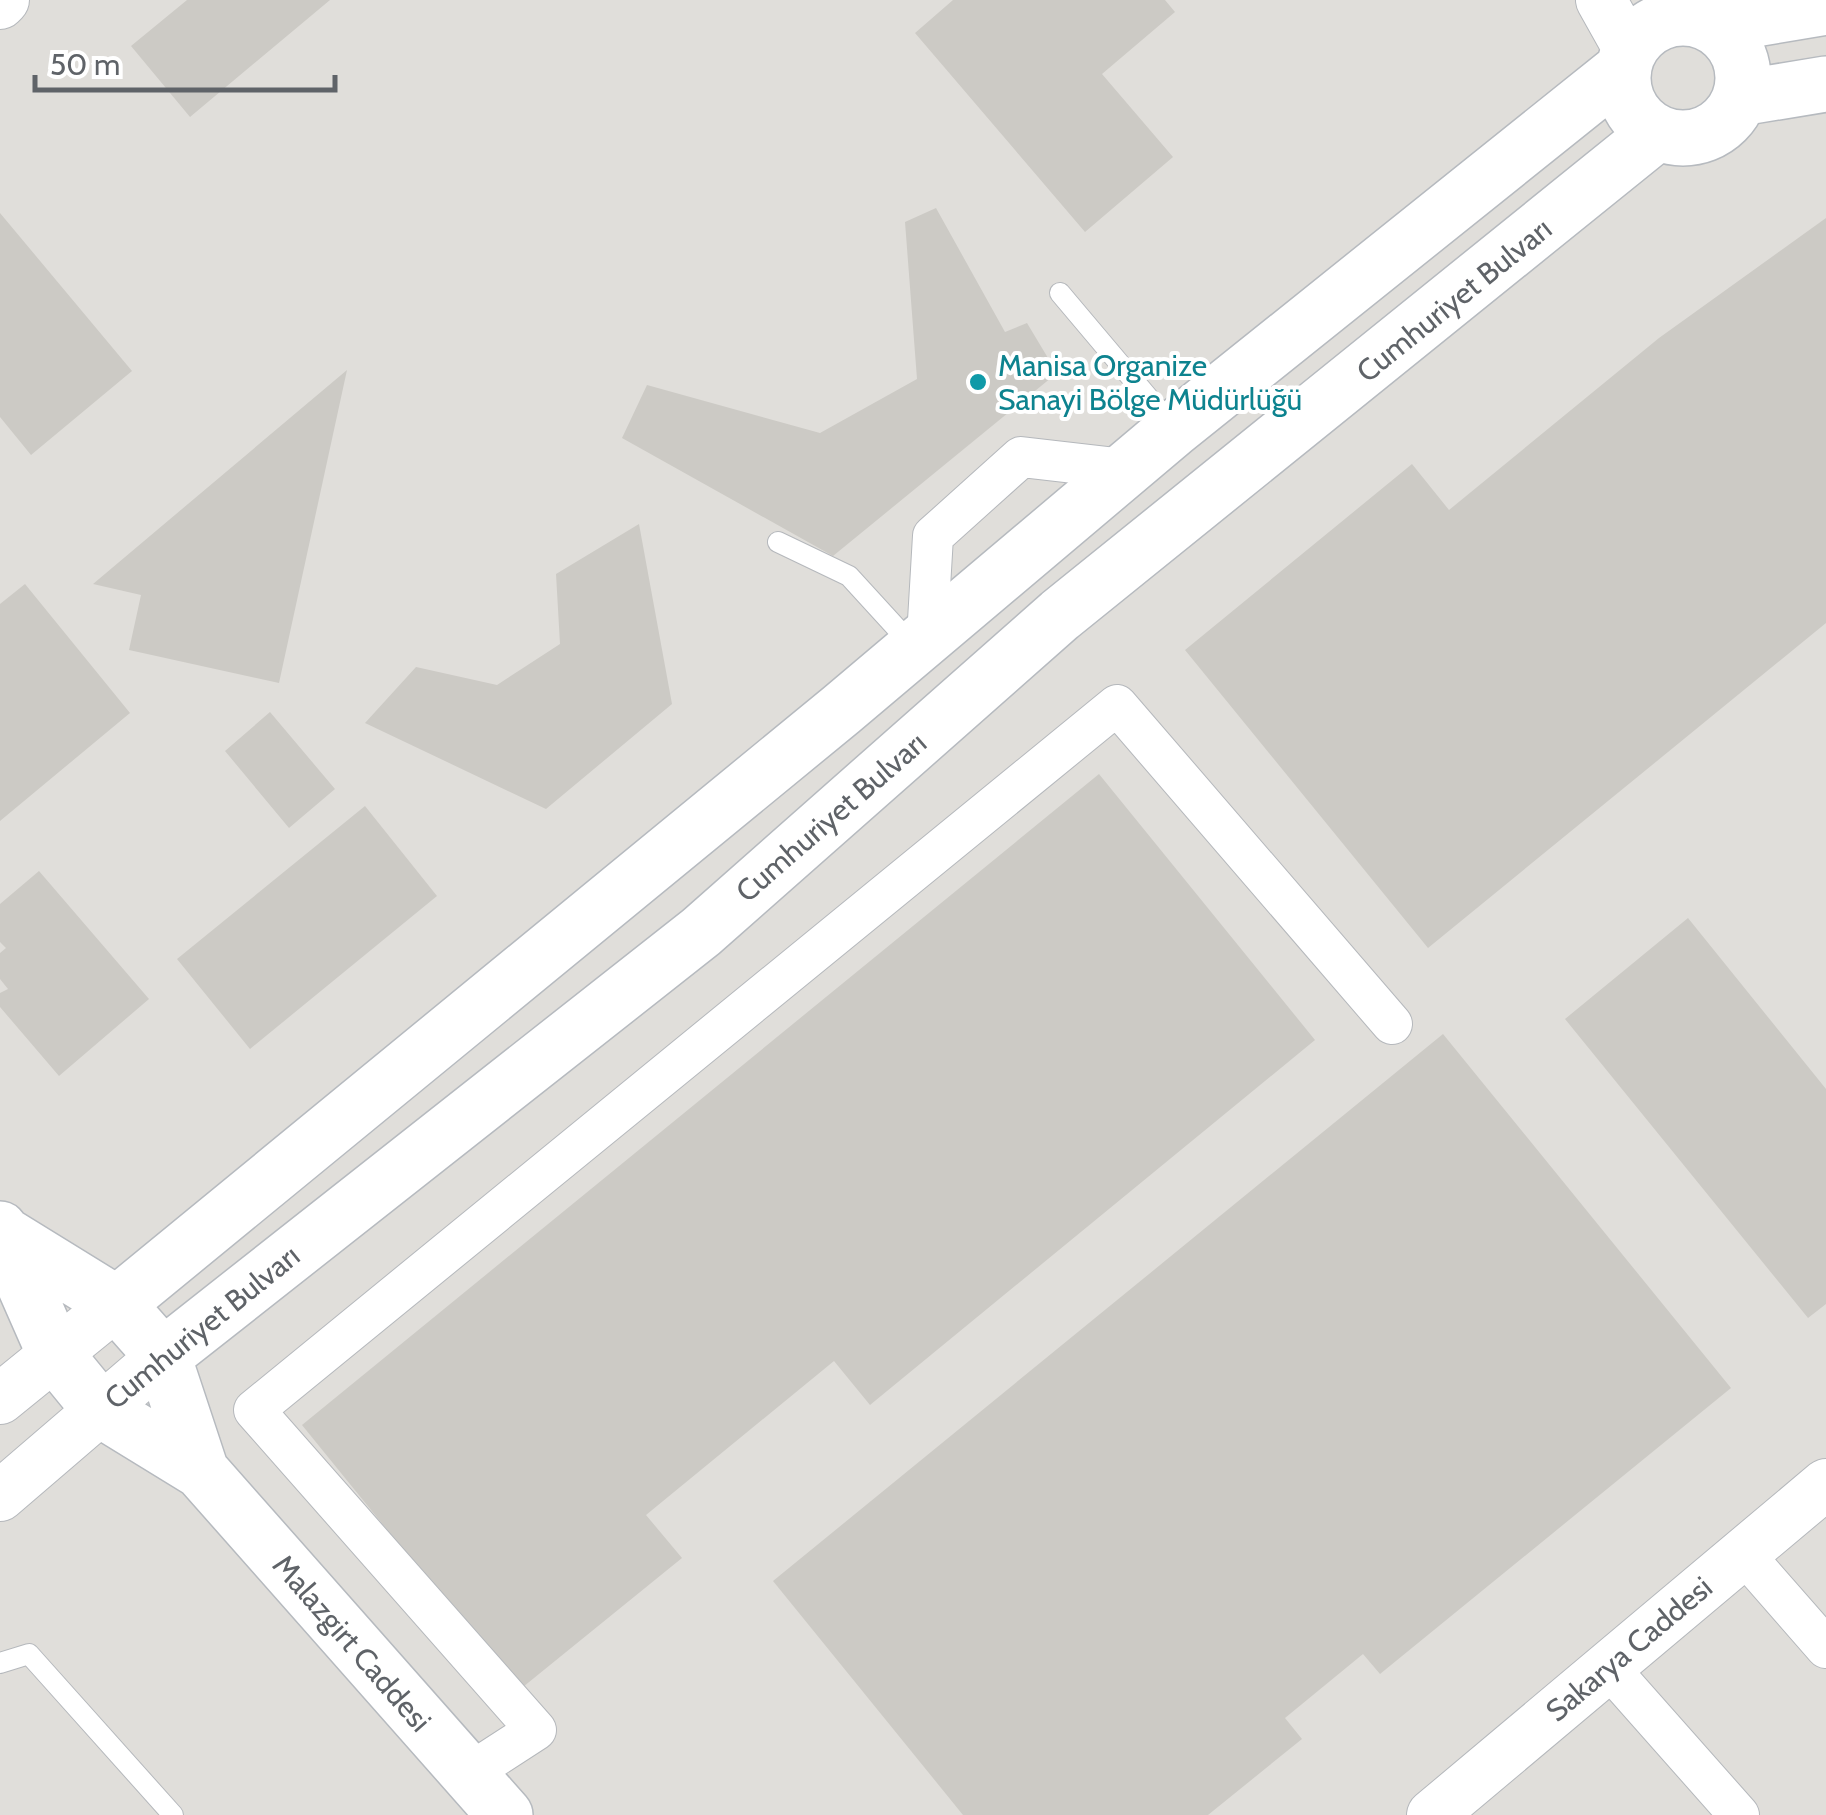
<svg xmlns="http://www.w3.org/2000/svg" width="1826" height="1815" font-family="Cabin,sans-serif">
	<rect width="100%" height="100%" fill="#f1efe8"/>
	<path fill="#e0deda" d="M0,0H1826V1815H0Z"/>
	<path fill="#cccac5" d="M187,0H330L190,117L131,46Z
		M953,0H1165L1175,12L1102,74L1173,157L1085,232L915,33Z
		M936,208L1005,332L1027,323L1057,373L833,556L622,438L647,385L820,433L917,379L905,222Z
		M0,213L132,371L31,455L0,417Z
		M1826,218V623L1428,948L1185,650L1412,464L1449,510L1659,338Z
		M347,370L279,683L129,650L141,595L93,584Z
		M639,524L672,704L546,809L365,723L416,667L497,685L560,644L556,574Z
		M25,584L130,713L0,821V604Z
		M270,712L335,789L289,828L225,751Z
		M1099,774L1315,1040L870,1405L834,1361L646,1515L682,1558L518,1691L302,1425Z
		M365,806L437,896L250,1049L177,959Z
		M39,871L149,999L59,1076L0,1007V993L8,989L0,979V953L6,948L0,942V904Z
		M1688,918L1826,1089V1304L1808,1318L1565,1019Z
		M1443,1034L1731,1388L1380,1674L1363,1654L1285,1718L1302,1739L1208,1815H963L773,1581Z"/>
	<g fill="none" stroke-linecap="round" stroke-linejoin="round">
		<defs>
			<path id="service" d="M1060,293L1173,427
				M778,542L849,576L913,646
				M0,1663L29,1654L173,1815"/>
			<path id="minor" d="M927,638L933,536L1021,457L1125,469
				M1743,1553L1826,1648
				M1608,1667L1739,1815
				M468,1774L536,1730L254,1410L1117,705L1392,1024"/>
			<path id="tertiary" d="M1601,0L1629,50
				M1679,0L1695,19
				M0,4L4,0
				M0,1399L117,1304
				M0,1496L163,1356
				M1432,1815L1826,1484"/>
			<path id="secondary" d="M1623 78a60 60 0 1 1 120 0a60 60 0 1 1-120 0Z
				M1714,26L1826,7
				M1740,98L1826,84
				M0,1229L55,1354L100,1409L201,1471L505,1815
				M5,1235L117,1304L163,1356L201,1471
				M117,1304L841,710L1175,428L1623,69
				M163,1356L701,932L1060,615L1657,133"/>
		</defs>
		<use href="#service" stroke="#b5b8bc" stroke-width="22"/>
		<use href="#minor" stroke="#b5b8bc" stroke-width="42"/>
		<use href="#tertiary" stroke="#b5b8bc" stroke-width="52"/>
		<use href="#secondary" stroke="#b6babf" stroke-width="58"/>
		<use href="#service" stroke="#fff" stroke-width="20"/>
		<use href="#minor" stroke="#fff" stroke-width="40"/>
		<use href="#tertiary" stroke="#fff" stroke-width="50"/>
		<use href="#secondary" stroke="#fff" stroke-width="55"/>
	</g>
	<circle fill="#0f9aa8" stroke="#fff" stroke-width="4" cx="978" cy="382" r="10"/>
	<g text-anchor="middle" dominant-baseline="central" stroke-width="8" stroke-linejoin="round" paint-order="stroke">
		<g font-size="30" fill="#5f6368" stroke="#fff">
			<text transform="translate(1454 300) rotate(-39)">Cumhuriyet Bulvarı</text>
			<text transform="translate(831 817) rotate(-41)">Cumhuriyet Bulvarı</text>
			<text transform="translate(202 1327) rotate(-39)">Cumhuriyet Bulvarı</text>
			<text transform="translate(352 1643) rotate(49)">Malazgirt Caddesi</text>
			<text transform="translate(1629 1649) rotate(-40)">Sakarya Caddesi</text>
		</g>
		<g font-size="30" fill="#0d838f" stroke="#fff" text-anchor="start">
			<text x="998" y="365">Manisa Organize<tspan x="998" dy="34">Sanayi Bölge Müdürlüğü</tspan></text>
		</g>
	</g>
	<path d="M35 75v15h300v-15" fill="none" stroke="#5f6368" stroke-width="5"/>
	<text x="50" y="75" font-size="30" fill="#5f6368" stroke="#ffffff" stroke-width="8" paint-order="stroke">50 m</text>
</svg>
